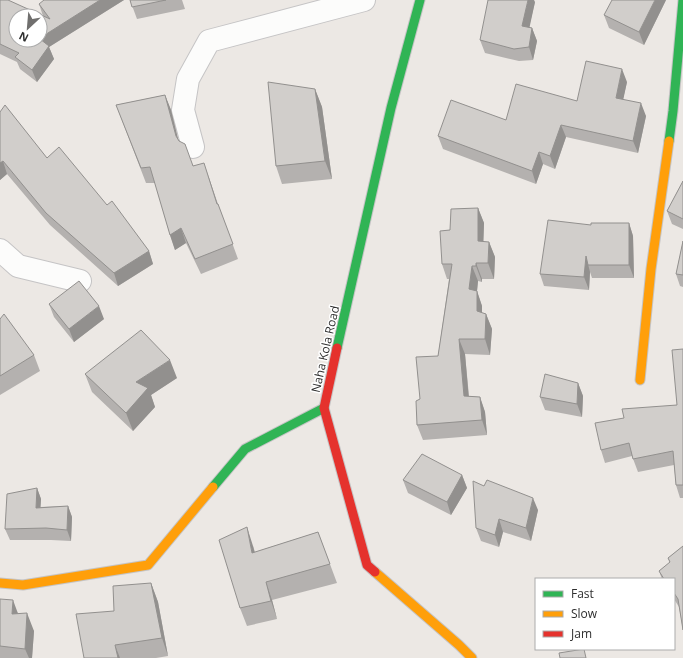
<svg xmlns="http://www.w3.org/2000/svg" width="683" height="658" font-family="'Open Sans',sans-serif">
	<rect width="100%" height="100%" fill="#ece8e4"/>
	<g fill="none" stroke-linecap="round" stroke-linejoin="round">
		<defs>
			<path id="street" d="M193,147L183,110L188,79L209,41L364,0
				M0,250L18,266L80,281"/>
			<path id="fast" d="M669,141L673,111L683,0
				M337,348L391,108L420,0
				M213,487L245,449L324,408"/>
			<path id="slow" d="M640,380L651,269L669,141
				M375,572L459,645L472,658
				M0,583L23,585L148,565L213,487"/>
			<path id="jam" d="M337,348L324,408L367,565L375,572"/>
		</defs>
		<use href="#street" stroke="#c5c4c5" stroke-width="24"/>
		<use href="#fast" stroke="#c5c4c5" stroke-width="11"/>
		<use href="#slow" stroke="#c5c4c5" stroke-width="11"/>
		<use href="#jam" stroke="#c5c4c5" stroke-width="11"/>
		<use href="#street" stroke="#fcfcfb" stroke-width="22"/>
		<use href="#fast" stroke="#30b455" stroke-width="9"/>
		<use href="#slow" stroke="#ff9f0a" stroke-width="9"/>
		<use href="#jam" stroke="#e5322d" stroke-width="9"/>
	</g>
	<path fill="#b4b1af" d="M0,0L43,16L39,4L124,0L49,47L54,59L37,82L20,69L17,62L0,54Z
		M130,0H182L185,9L137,19Z
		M666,0L644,45L609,28L604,15Z
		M535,2L529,27L532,28L537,41L533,60L519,61L485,53L480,40Z
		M627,82L623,99L646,116L638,153L566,137L555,169L543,164L536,184L443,149L438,136L506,120L577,101Z
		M315,89L322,107L332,179L282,184L276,166Z
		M165,95L171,110L178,140L193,166L209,178L218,204L238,259L201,274L186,243L175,250L170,235L155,183H146L116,105Z
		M0,112L47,158L107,205L149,251L153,264L118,286L50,225L7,174L0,180Z
		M683,181V229L672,224L667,211Z
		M478,208L484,223L483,242H489L495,257L494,279H482V282L478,281L477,291L482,306V313L486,314L492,329L490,355L465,354L469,396L480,397L485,412L487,435L423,440L417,425L420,399L438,356L449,279H447L442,264L450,230Z
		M629,223L633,236L634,278H592L590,272L589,290L544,286L540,274L591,225Z
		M683,241V287L680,286L676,274Z
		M49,304L104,319L74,342L54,317Z
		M0,319L34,355L40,371L0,395Z
		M683,349V498H680L676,485L674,465L638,472L632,456L605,463L601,450L624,418L677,405Z
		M85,374L177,378L151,395L155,407L133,431L92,392Z
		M578,383L583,396L582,417L545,410L540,397Z
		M462,475L467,488L451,515L408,493L403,480Z
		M484,486L538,510L531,541L503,532L499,547L481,541L476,528Z
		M37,488L41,499L40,507L68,506L72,517L71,541L51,540H10L5,529Z
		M318,532L337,583L272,600L277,619L247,626L240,608L253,546L255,552Z
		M683,546V630L679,607L674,599V579H662L659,571L670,563L668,558Z
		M151,583L158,602L168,656L156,658H84L114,611Z
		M0,599L18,613L34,631L32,658H0Z"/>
	<path fill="#92908e" d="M100,0H124L49,47L54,59L37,82L32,70L40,40V38Z
		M528,0H534L535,2L527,39L522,26Z
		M655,0H666L644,45L639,32Z
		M532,28L537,41L533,60L529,47Z
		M622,69L627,82L621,110L616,98Z
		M315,89L322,107L332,179L325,161Z
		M165,95L171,110L181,151L176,136Z
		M641,103L646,116L638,153L633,141Z
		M561,125L566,137L555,169L550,156Z
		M539,152L543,164L536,184L532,171Z
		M3,161L7,174L0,180V163Z
		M204,163L209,178L222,219L217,204Z
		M478,208L484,223L483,257L478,241Z
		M629,223L633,236L634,278L629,265Z
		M181,228L186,243L175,250L170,235Z
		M489,242L495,257L494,279L488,263Z
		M149,251L153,264L118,286L114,273Z
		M586,256L590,272L589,290L584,277Z
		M476,263L482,279V282L476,266Z
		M472,266L478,281L477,291L482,306V327L469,289Z
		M99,306L104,319L74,342L69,329Z
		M486,314L492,329L490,355L485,339Z
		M459,339L465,354L470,412L464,396Z
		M170,360L177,378L151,395L155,407L133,431L126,413L136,382Z
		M578,383L583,396L582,417L577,404Z
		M480,397L485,412L487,435L482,420Z
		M462,475L467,488L451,515L447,502Z
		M37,488L41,499L40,519L36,508Z
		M533,498L538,510L531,541L526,528Z
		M68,506L72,517L71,541L67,530Z
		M499,519L503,532L499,547L495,535Z
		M247,527L253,546L259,571L252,553Z
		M266,582L272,600L277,619L271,601Z
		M151,583L158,602L168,656L162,638Z
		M13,600L20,619L12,614Z
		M27,613L34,631L32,658H29L25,649Z
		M115,645L120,658H118Z"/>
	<path fill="#d1cecb" stroke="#92908e" d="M0,0H8L50,19L39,4L44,0H100L40,38V16H16V40H40V39L49,46L32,70L15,57L19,53L0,44Z
		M130,0H166L132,7Z
		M488,0H528L522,26L532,28L529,47L514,49L480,40Z
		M612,0H655L639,32L604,15Z
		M586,61L622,69L616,98L641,103L633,141L561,125L550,156L539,152L532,171L438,136L451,100L506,120L516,84L577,101Z
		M268,82L315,89L325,161L276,166Z
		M165,95L176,136L179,141L185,144L193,166L204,163L217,204H218L233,244L195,259L181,228L170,235L150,167L141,168L116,105Z
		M5,105L47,158L59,147L107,205L112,201L149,251L114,273L46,213L3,161L0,163V112Z
		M683,181V219L667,211Z
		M478,208V241L489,242L488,263H476V266H472L469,289L477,291V311L486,314L485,339H459L464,396L480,397L482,420L417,425L416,401L420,399L416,357L438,356L452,264H442L440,231L450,230L451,209Z
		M548,220L591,225V223H629V265H588L586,256L584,277L540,274Z
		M683,241V275L676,274Z
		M79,281L99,306L69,329L49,304Z
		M4,314L34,355L0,376V319Z
		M141,330L170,360L136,382L148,388L126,413L85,374Z
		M683,349V485H676L673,451L633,459L629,443L601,450L595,423L624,418L622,409L677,405L672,350Z
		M545,374L578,383L577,404L540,397Z
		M422,454L462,475L447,502L403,480Z
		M487,480L533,498L526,528L499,519L495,535L476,528L473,481L484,486Z
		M37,488L36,508L68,506L67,530L46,528L5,529L7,494Z
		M247,527L252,553L318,532L330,564L266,582L271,601L240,608L219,540Z
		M683,546V630L678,599L674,593V579H664L659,571L670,562L668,558Z
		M151,583L162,638L115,645L118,658H84L76,614L114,611L113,586Z
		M0,599L13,600L12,614L27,613L25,649L0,646Z
		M584,649L586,658H560L559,653Z"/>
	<g text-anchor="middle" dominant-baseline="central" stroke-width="3" stroke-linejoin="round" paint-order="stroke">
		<g font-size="12" fill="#2e2e2e" stroke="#fff">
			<text transform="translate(325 349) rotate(-77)">Naha Kola Road</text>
		</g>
	</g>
	<rect x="535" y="578" width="140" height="72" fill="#ffffff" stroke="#ababab"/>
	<rect x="543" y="591" width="20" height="6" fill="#30b455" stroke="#ababab"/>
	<text x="571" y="598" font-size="12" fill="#2e2e2e">Fast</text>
	<rect x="543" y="611" width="20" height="6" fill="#ff9f0a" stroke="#ababab"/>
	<text x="571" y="618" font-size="12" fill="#2e2e2e">Slow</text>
	<rect x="543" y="631" width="20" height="6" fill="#e5322d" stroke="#ababab"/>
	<text x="571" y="638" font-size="12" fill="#2e2e2e">Jam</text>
	<g transform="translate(28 28) rotate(206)"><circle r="19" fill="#ffffff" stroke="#ababab"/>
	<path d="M0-3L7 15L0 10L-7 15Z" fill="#706f6e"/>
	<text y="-6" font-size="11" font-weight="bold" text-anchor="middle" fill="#2e2e2e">N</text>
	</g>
</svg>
